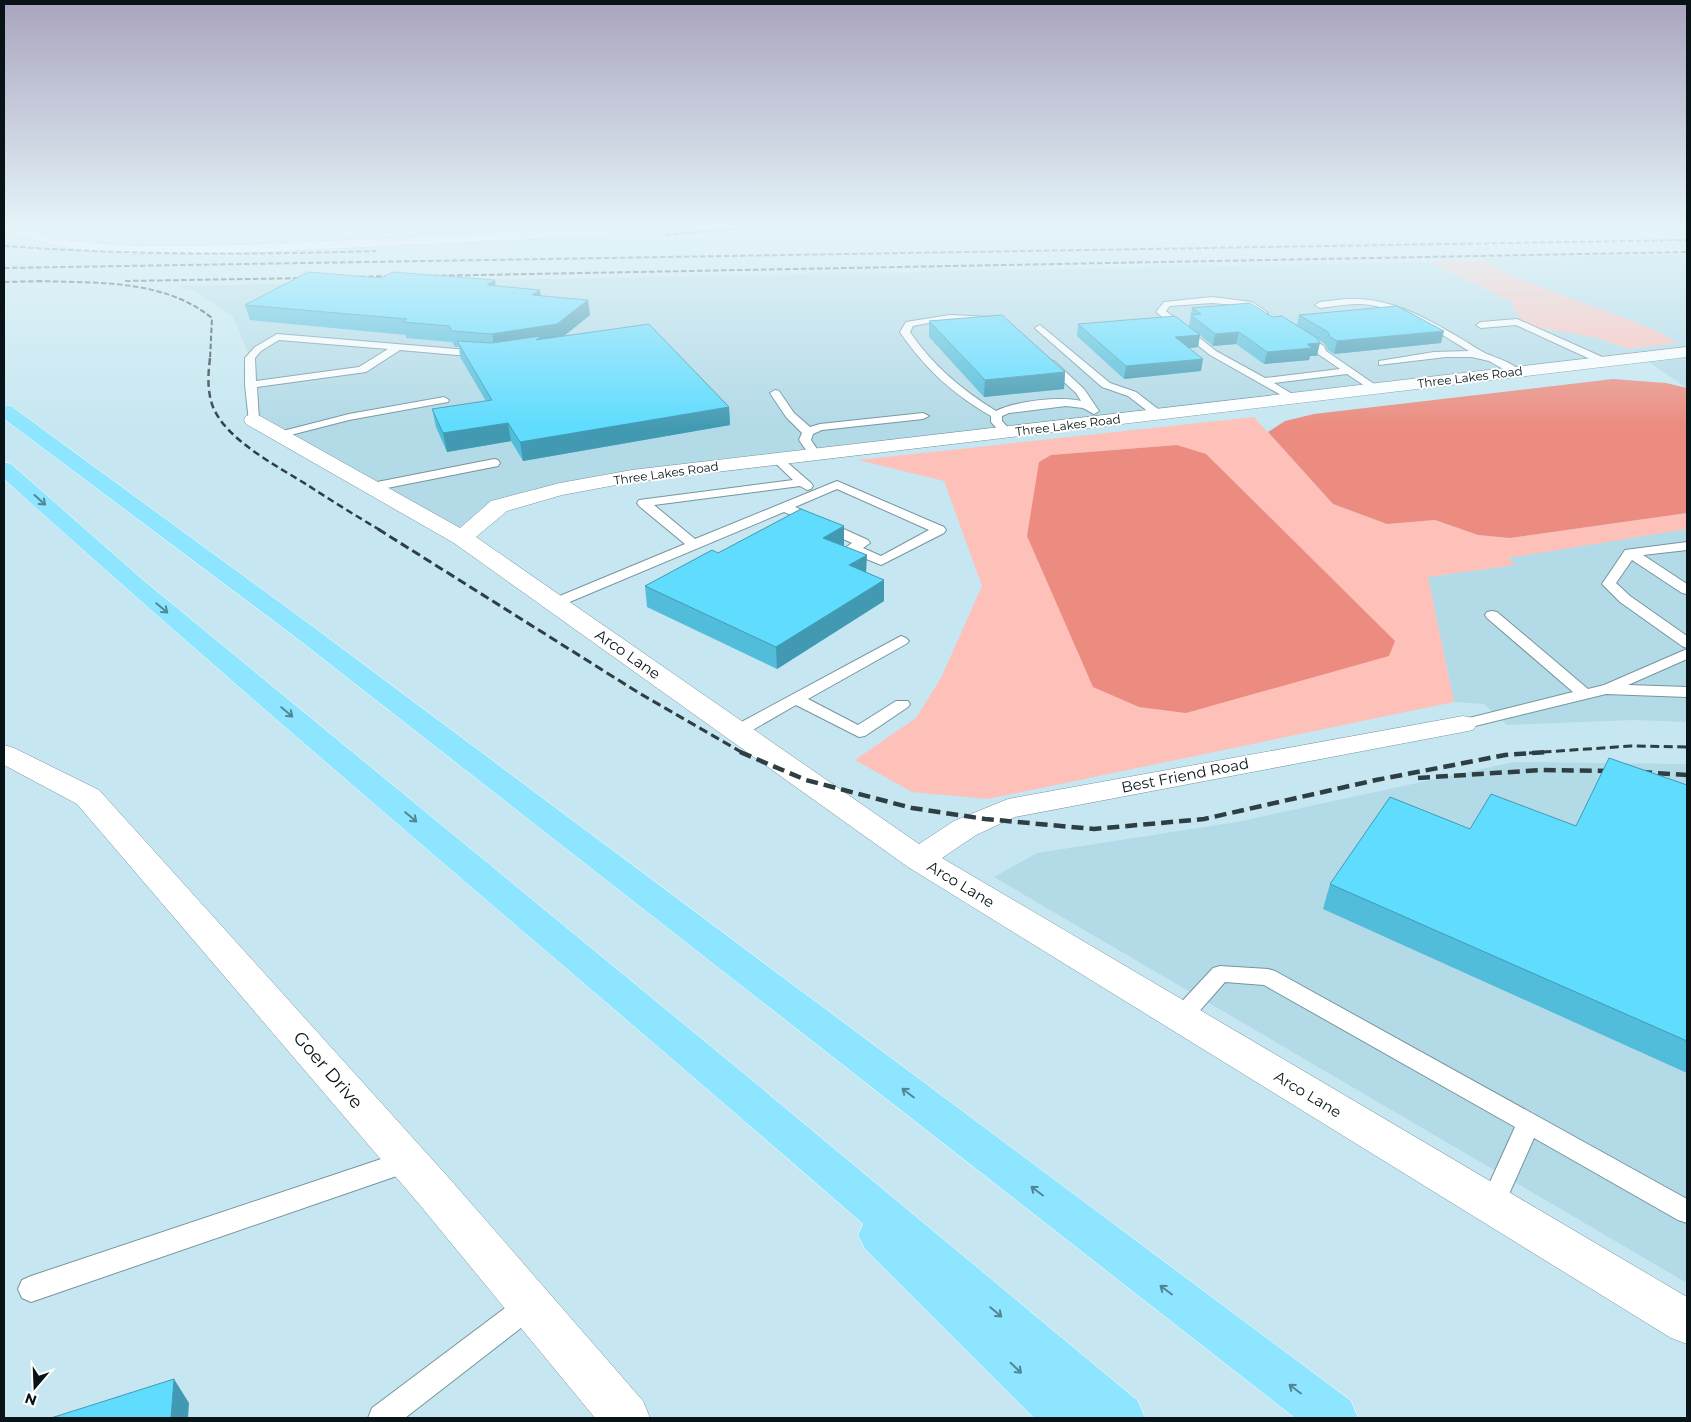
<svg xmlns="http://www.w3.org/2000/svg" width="1691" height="1422" font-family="Montserrat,sans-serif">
	<rect width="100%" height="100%" fill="#c6e7f1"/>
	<path fill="#b2dae7" d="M1687,254V388L1641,357L633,476L499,506L462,538L253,420L250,358L233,317L193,290L175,286L1430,262L1512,302L1516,313L1548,330L1565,331L1598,338L1628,349L1676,343L1659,332L1643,325L1507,274L1481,258Z
		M1687,529V722L1634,720L1507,725L1484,704L1454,702L1428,577L1515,565L1507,558Z
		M1514,762L1687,764V1283L994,877L1037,853L1237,822Z"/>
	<path fill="#fec1b9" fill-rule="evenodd" d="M1488,261L1507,274L1643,325L1659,332L1677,343L1628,349L1598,338L1532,326C1521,320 1516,314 1512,302L1430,262Z
		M1254,417L1333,504L1387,524L1435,520L1478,535L1510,538L1687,513V529L1508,558L1515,565L1428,577L1454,702L988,799L912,792L855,760L916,718L941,678L982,586L944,481L858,460ZM1177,445L1039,462L1051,455Z"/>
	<path fill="#ec8c80" d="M1613,379L1666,383L1687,388V513L1510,538L1478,535L1435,520L1387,524L1333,504L1268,432L1285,421L1314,414Z
		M1177,445L1206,454L1395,641L1389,656L1186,713L1139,707L1093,687L1027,536L1039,462L1051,455Z"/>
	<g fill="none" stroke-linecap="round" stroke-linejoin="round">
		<defs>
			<path id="lane" d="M1212,297L1252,302L1268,313L1263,316L1247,306L1212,303L1170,306L1166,311L1216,351L1265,378L1340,369L1318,354L1316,349L1298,338V334L1301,333L1324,346L1326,351L1380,388L1379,390H1371L1347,374L1274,383L1299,398L1294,401L1290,400L1210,355L1156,312L1164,302Z
				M1345,299C1388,296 1424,317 1460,338C1469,343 1478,350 1487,354C1499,359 1512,362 1521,372L1516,375L1512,374L1489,361L1472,357H1446L1379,365V361L1434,352L1469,351C1439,333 1406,310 1370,305C1354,302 1337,306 1320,308L1315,305L1320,302Z
				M950,315L991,317L996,320C990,325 980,322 973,321C952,320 932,321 913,326L910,332C932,365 962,390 996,411C1015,401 1061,396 1081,401L1076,393L1046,365L1045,363L1050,360L1054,361L1084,389L1099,411L1094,414L1083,408L1066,406L1009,413L1002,416V421L1012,432L1010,434H1002L991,422V416C954,395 924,368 900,332L906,322Z
				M1517,319L1609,360L1610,362L1609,364H1601L1516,325L1481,328L1476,325L1481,322Z
				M1040,325L1110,383L1136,392L1162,412L1163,414L1162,416H1154L1128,396L1102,387L1037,330L1035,328Z
				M277,334L480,351L485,354L480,357L400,350L366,372L257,387L259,420L253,423L249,422L245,385V358L255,347ZM279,340L388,349L359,367L256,381L255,358L261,351Z
				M775,390L779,391L794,413L810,427L820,424L923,413L929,416L923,419L822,430L813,434L811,440L821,455L815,459L811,457L799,440L802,433L786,417L770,393Z
				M444,397L449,400L448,402L349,420L279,438L273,435L275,433L349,414Z
				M777,455L781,457L811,483L813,486L811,489L807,490L800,486L654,505L695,539L837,481L944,527L946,530L944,533L881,565L847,551L845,548L852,543L784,512L560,606H550L548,603L550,600L685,544L639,506L637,503L639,500L793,480L771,459ZM837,489L929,530L881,556L863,548L870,543L868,540L795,507Z
				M494,459L498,460L500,463L498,466L372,491L366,487L372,483Z
				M1687,542V550L1643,555L1687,584V594L1682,593L1632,560L1616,583L1630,596L1687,636V648L1682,646L1620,602L1602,584L1625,550Z
				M1492,611L1497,612L1588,689L1604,685L1687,649V659L1628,685L1687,687V697L1606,694L1463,729L1457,727L1455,724L1457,721L1573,692L1487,618L1485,615L1487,612Z
				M901,636L906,638L909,641L906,644L808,699L858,725L896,701H908L910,704L908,707L865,736L859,737L796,705L744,735H732L730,731L732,727Z
				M1220,966L1268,969L1275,971L1687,1199V1223L1678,1220L1534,1138L1501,1212L1492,1215L1483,1212L1480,1204L1515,1127L1264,985L1225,982L1189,1023L1181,1026L1173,1023L1170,1017L1173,1011L1213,968Z
				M408,1150L417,1153L420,1161L417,1169L31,1302L22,1298L18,1289L22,1280L31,1276Z
				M530,1292L539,1296L543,1305L539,1314L405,1418H368L372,1408L521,1296Z"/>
			<path id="street" d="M8,228H25L47,236L76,241L137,246L241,245L594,228H687L681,232L241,253C175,254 106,259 42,242C31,240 20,235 9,231Z
				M1687,347V357L632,482L562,495L507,511L476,537L919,844L954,821L1008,799L1463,716L1473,718L1477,724L1473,730L1463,732L1015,817L976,835L942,858L1687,1297V1344L1671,1338L908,867L454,543L246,424L244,420L246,416L253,414L260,416L460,528L491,501L560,483L632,470Z
				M4,745L14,748L99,790L449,1178L643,1401L650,1418H595L419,1204L77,804L4,765Z"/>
			<path id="highway" d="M4,405L11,406L312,626L1351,1401L1358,1418H1295L294,636L4,419Z
				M4,462L11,464L143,580L719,1053L1138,1401L1145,1418H1034L865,1249L858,1235L863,1224C578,975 285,733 4,479Z"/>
		</defs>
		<use href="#lane" stroke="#76959f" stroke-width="2"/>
		<use href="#street" stroke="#76959f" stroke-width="1"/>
		<use href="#highway" stroke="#fff" stroke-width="1"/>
		<use href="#lane" fill="#fff" fill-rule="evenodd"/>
		<use href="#street" fill="#fff" fill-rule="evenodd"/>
		<use href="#highway" fill="#8de5ff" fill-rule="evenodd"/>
		<path stroke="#2e3f43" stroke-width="2" stroke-dasharray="5.5 2.5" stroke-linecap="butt" d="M665,235L745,228
			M4,246C128,255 252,255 376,251
			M4,268L1687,240
			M425,276L1687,252
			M352,277L397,276
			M37,281C96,283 164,279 212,318L210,359
			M125,281L310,278
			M4,282L43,281"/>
		<path stroke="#2e3f43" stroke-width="2.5" stroke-dasharray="7 4" stroke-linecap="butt" d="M210,358C208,375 207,391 213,407C227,441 279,467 309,486C332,501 356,516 380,530"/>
		<path stroke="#2e3f43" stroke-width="3" stroke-dasharray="9 4.5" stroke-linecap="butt" d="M378,529L639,693L743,753
			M1529,753L1631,746L1687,747"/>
		<path stroke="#2e3f43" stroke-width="4.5" stroke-dasharray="12 6" stroke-linecap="butt" d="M740,752L806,780L912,808L985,819L1094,829L1204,819L1376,780L1505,755L1547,752
			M1640,772L1687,775
			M1418,778L1542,770L1617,771"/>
	</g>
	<path fill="#52bdda" d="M381,278L496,286L541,296L590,315L564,336L729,407L730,425L523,461L511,441L447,452L436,427L432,409L486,401L460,357L459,347H455L452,342L406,338V335L250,320L245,305Z
		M1192,308L1272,317L1297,325L1299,315L1441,343L1334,354L1328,350L1325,344L1319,340L1317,356H1310L1309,360L1264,364L1236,344L1213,346L1200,335L1198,347L1190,348L1201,371L1124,379L1077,336L1078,324L1189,327Z
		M929,321L1065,372L1064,389L984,397L929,337Z
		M844,526V546L866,573L884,580V601L777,669L647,607L645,586L718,553Z
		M1687,785V1073L1323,909L1330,884L1470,829L1576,826Z"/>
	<path fill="#429ab2" d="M495,280L497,295L487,285Z
		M540,290L542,305L532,295Z
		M588,300L590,315L559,340L495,350L492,334Z
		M1444,331L1441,343L1334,354L1337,341Z
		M1239,332L1236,344L1213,346L1215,334Z
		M1200,335L1198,347L1173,350L1175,337Z
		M1320,343L1317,356H1310L1309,360L1264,364L1267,352L1307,344Z
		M1203,359L1201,371L1124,379L1126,366Z
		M1065,372L1064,389L984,397L985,380Z
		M729,407L730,425L523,461L520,442Z
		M508,423L511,441L447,452L443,433Z
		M844,526V546L823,538Z
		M867,555L866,575L849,565Z
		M884,580V601L777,669L776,647Z
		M174,1379L189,1403L188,1418H171Z"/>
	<path fill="#5fdcfe" stroke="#429ab2" d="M308,272L381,278L393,272L495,280L487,285L540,290L532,295L588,300L557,324L492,334L452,331L449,326L403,322L407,319L245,305Z
		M1250,303L1272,317L1282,316L1317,338L1320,343L1307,344L1312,348L1267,352L1239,332L1215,334L1191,315L1201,314L1192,308Z
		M1397,306L1444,331L1337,341L1330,337L1328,332L1299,315Z
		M1002,315L1065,372L985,380L929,321Z
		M1175,316L1200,335L1175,337L1203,359L1126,366L1078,324Z
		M649,324L729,407L520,442L508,423L443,433L432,409L492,400L457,341L492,343L541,336L536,340Z
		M801,509L844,526L823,538L867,555L849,565L884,580L776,647L645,586L712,550L718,553Z
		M1609,758L1687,785V1041L1330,884L1390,797L1470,829L1491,794L1576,826Z
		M174,1379L171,1418H51Z"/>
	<defs><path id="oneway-shaft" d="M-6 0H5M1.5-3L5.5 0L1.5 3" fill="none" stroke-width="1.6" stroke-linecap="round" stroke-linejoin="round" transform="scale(1.25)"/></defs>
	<g stroke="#518696">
		<use href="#oneway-shaft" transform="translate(40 500) rotate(42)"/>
		<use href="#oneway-shaft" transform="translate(162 608) rotate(40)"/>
		<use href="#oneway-shaft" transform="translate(287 712) rotate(40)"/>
		<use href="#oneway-shaft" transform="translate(411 817) rotate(40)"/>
		<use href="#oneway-shaft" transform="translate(908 1093) rotate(-143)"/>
		<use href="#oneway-shaft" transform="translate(1037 1191) rotate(-143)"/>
		<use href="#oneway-shaft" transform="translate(1166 1290) rotate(-143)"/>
		<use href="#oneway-shaft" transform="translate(996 1312) rotate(40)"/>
		<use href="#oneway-shaft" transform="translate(1016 1368) rotate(44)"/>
		<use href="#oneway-shaft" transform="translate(1295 1389) rotate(-143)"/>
	</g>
	<linearGradient id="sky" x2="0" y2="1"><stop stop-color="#a9a4be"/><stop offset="0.53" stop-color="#e5f4f9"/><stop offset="1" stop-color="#e5f4f9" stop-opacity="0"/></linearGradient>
	<rect width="1691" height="427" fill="url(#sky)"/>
	<g text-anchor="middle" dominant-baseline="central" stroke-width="4" stroke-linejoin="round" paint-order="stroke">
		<g font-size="12" fill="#071316" stroke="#fff">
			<text transform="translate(1470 377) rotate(-7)">Three Lakes Road</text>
			<text transform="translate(1068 425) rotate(-7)">Three Lakes Road</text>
			<text transform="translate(666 473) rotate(-8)">Three Lakes Road</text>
		</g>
		<g font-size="15" fill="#071316" stroke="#fff">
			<text transform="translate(628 654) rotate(35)">Arco Lane</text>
			<text transform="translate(1185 775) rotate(-11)">Best Friend Road</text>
			<text transform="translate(961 884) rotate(31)">Arco Lane</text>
			<text transform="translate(1308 1094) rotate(31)">Arco Lane</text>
		</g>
		<g font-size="18" fill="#071316" stroke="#fff">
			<text transform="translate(328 1070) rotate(49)">Goer Drive</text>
		</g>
	</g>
	<rect width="1691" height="1422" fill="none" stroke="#071316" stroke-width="10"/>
	<g transform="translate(35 1387) rotate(199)" stroke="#ffffff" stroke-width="4" paint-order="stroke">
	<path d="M0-4L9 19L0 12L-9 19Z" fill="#071316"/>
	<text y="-8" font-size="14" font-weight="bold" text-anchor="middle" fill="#071316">N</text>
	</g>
</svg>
